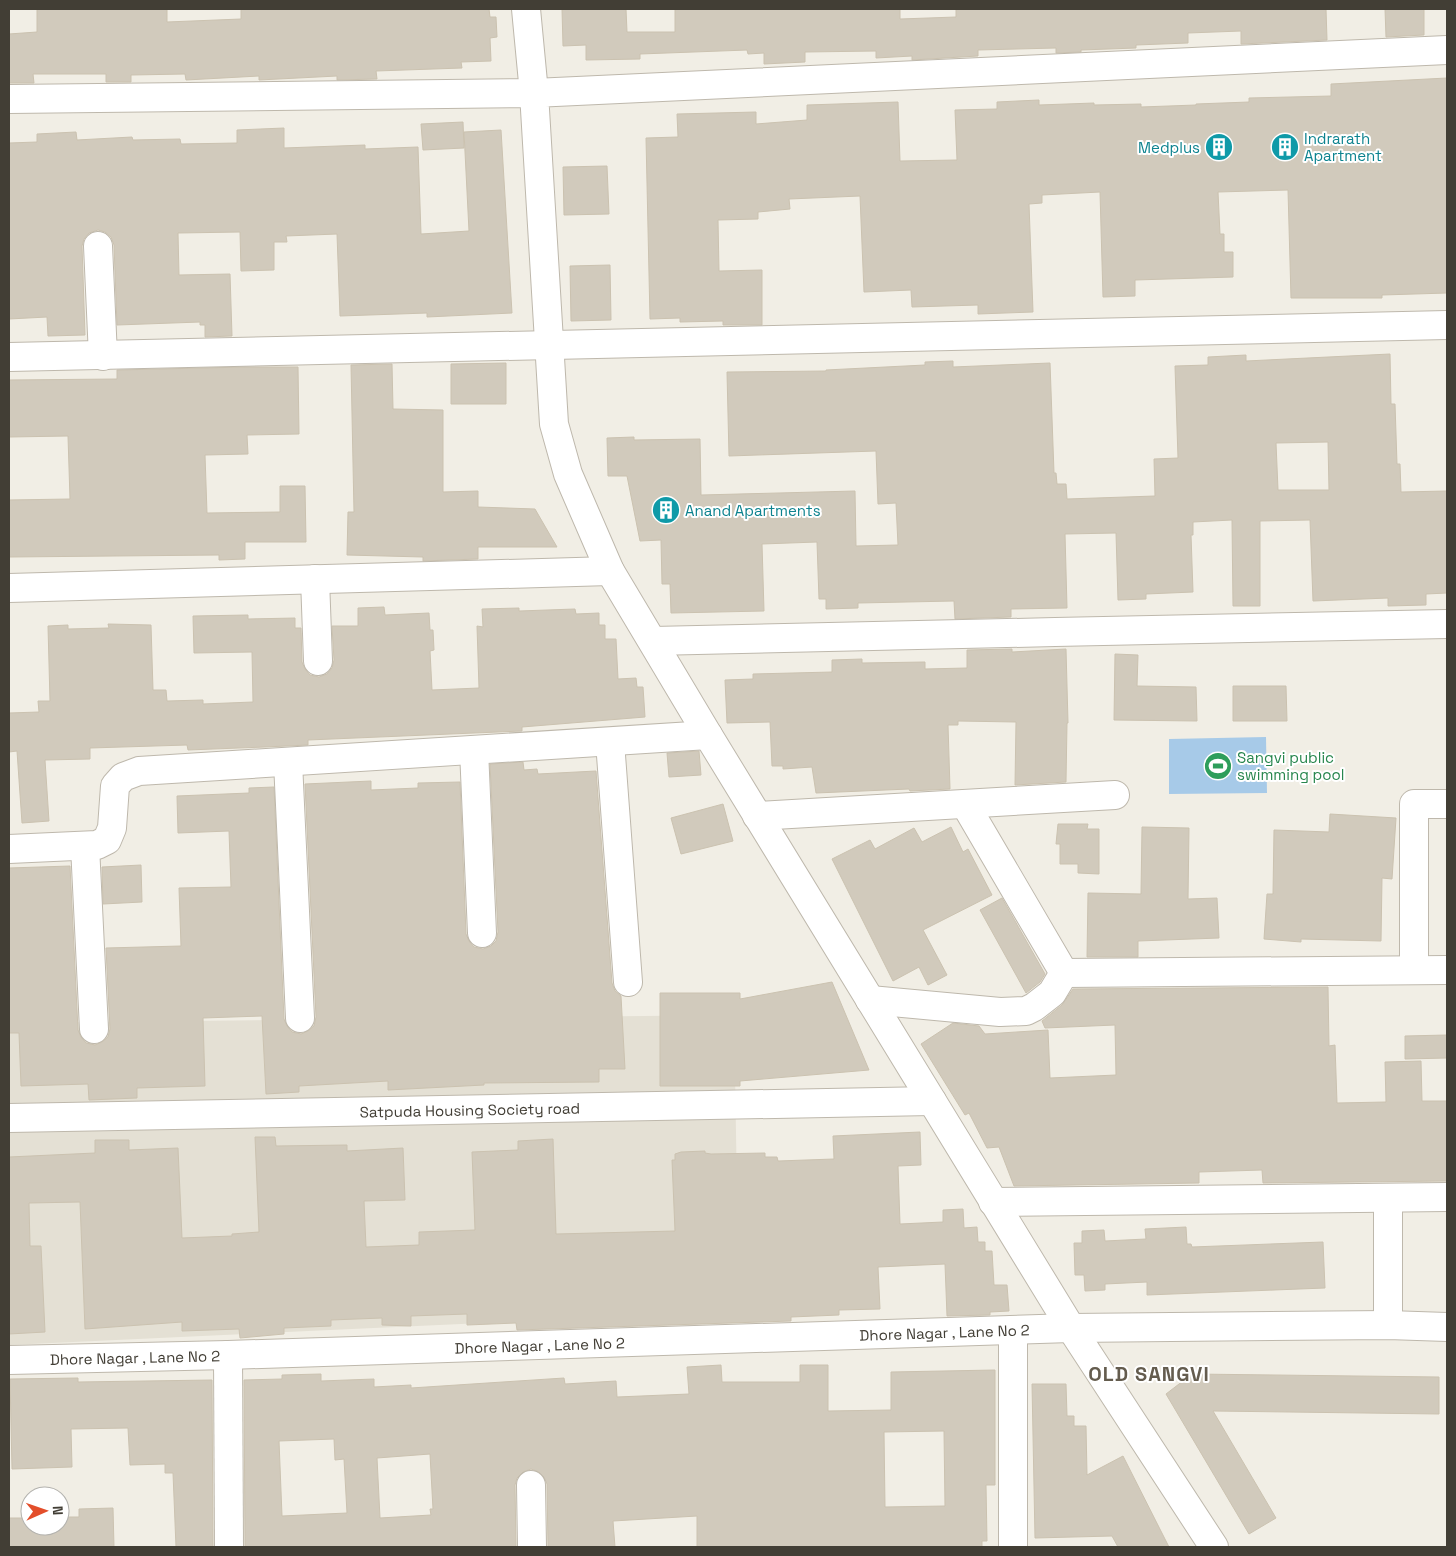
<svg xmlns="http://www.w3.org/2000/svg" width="1456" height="1556" font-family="'Space Grotesk',sans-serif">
	<rect width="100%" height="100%" fill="#f1eee5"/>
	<path fill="#e4e0d4" d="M734,1015L739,1311L9,1345V1023Z"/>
	<path fill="#a7cae8" d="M1266,737L1267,793L1169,794V739Z"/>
	<path fill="#d1cabc" stroke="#cbc2b0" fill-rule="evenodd" d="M37,9H167V22L241,19V9H489L490,17H496L497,37L490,38L491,61L461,62L462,68L376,71L377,79L337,80V76L259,80V76L186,80L185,74L131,75V82H106V74H33L34,83H9V34L37,32Z
		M562,9H626L627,32H675V9H900V19L956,17V9H1326L1327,40L1241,44V31L1188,33V43L1136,45V48L1081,50V52L1056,53V48L978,50V56L912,60V56L876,58V51L805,52V62L764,64V53L748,54L747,50L640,54V59L586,60V45L563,46Z
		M1385,9H1424V35L1386,37Z
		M1447,78V293L1382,295V298H1291L1288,190L1218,192L1220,234H1224V252H1233V277L1135,280V296L1103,297L1100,192L1042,195V203L1029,204L1033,312L978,314V305L912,307L911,290L864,292L860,196L789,199L790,209L758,212V219L718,220L719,271L762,270V325H723V321L680,322V318L650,319L646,138L678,137L677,114L756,112V124L807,120V105L898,102L900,161L957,160L955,110L997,109V102L1039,100V105L1094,103V105L1141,104V107L1196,105V104L1249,102V98L1331,96V84Z
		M463,122L464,148L423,150L421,124Z
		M284,128V148L365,145V149L418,147L421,234L469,231L464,132L501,130L512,313L427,317V313L340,316L337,234L286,236L287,242H274V270L241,271L240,232L178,233L179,275L230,274L232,336L205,337V325H200V322L117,325L114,245L111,237L105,232L98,230L89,233L84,239L82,246L85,335L48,336L47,317L9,319V143L37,142V134L76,132L77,140L132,137L133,140L180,139L181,144L237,143V130Z
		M607,166L609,214L564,215L563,167Z
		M610,265L611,320L571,321L570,266Z
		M1390,354L1391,404H1395L1397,464H1400L1401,492L1447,491V593L1426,594V605L1388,606V598L1313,601L1310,520L1260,521V606H1233L1232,520L1193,522V535H1191L1193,592L1146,594V599L1118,600L1116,533L1065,534L1067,608L1011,609V617L955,619L954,601L858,603V608L826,609V599H819L817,542L762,544L764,611L671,613L670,584H662L661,540L640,541L627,476H608L607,438L634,437V440L700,439L701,495L855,491L856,546L898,545L896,503L878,504L876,451L729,456L727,372L826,371V370L925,365V362L953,361V367L1050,363L1054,473H1056L1057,484H1066L1067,499L1155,496L1154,459L1178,458L1175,366L1208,365V357L1246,355V361ZM1328,442L1329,490H1278L1276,443Z
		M506,363V404H451V364Z
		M392,364L393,409L443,410V492L478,491V507L535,509L557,547H478V559L423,561V557L347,555L348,512H354L351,365Z
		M245,367H298L299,434L247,435L248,454L205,455L207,513L280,512V486H305L306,542H245V559L219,560V555L9,557V500L70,499L68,436L9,437V380L117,379V370Z
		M384,607L385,615L429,613L430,630H433L434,650L430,651L432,690L479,688L477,626L483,627L482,609L519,608V611L575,609L576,614L599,613V625H605V639H616L618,679L636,678L637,687H643L645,717L522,727V731L308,740V745L265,747L188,750L187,745L90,748V759L45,760L49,821L22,823L17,751L9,752V713L39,712L38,701H50L48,626L68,625V629L109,628L108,624L151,625L153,690H166L167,701L203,700V704L253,702L252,652L194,653L193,616L248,615V619L295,618V628H301L302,662L305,669L310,675L319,677L327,674L332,668L334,660L332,626H358V608Z
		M1012,649V652L1066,649L1068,723H1067L1066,782L1015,785L1016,722L958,721V725H948L950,789L910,791L909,789L816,793L812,767L783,769V766H772L770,722L727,723L725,680L753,679V674L832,672V660L862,659V663L925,662V669L967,668V650Z
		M1115,654L1138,655L1137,686L1196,687L1197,721L1114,720Z
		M1233,686H1286L1287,721H1233Z
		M699,751L701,775L669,777L667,753Z
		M523,762L524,770L537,769L538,774L596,771L612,983L615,991L621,996L625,1069H599V1082L484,1083V1085L388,1090V1081L299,1086V1092L266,1094L262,1016L203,1018L205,1086L137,1088V1098L89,1100L88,1084L21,1086L19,1033H9V868L70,866L78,1030L81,1037L86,1043L95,1045L102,1042L108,1037L110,1029L106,948L181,946L179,888L231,887L229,831L178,833L177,796L249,793V788L274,787L284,1019L287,1026L292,1032L301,1034L308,1031L314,1026L316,1017L305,784L371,781V790L418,788V783L460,782L466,934L469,941L474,947L483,949L491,946L496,941L498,932L490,764Z
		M723,804L733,841L681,854L671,818Z
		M1330,814L1396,818L1392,879L1382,878L1381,941L1301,939V942L1264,939L1267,894H1273L1274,830L1329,832Z
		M1058,824H1088L1087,829H1099V874L1078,873V864H1060V844H1056Z
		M951,827L963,852L968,849L992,895L923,930L947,975L928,985L919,967L893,981L832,859L870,840L875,849L914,828L922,842Z
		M1142,827L1189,828L1188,899L1217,898L1219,938L1138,941V957H1087L1088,893L1141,894Z
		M141,865L142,902L103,904L102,867Z
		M1002,898L1045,974L1040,982L1026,993L980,910Z
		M832,982L869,1070L740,1081V1086H660V993H740V999Z
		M1328,987L1329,1046L1335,1045L1337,1103L1386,1102L1385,1062L1421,1061L1422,1101H1447V1181L1263,1183L1262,1170L1199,1172V1183L1014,1186L999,1147L987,1148L969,1113L965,1115L921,1044L953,1023L979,1026L985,1034L1048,1030L1050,1078L1116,1075L1115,1025L1045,1028L1042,1021L1062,1005L1073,989Z
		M1447,1035V1058L1405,1059V1036Z
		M920,1132L921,1165L898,1166L900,1224L943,1222V1210L963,1209L964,1228L977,1227L978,1242H985V1251H992L994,1285H1007L1009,1311L990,1312V1315L947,1316L945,1264L878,1267L880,1309L839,1310V1315L791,1317V1321L517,1330L516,1323L467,1325V1314L411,1316V1326L382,1325V1318L331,1320V1326L284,1328V1334L240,1338L239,1329L182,1331V1322L85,1329L80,1202L29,1203L30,1246H41L45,1332L9,1334V1157L95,1153V1140H129V1150L178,1148L182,1238L232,1236V1234L259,1232L255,1137H275L276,1146L347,1145V1151L403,1148L405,1200L364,1201L366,1247L419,1245V1232L475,1230L472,1152L518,1150V1141L553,1139L556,1234L675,1231L672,1160H675V1154L681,1152L705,1151V1153L711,1154L765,1153V1157H777L778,1161L834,1159L833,1136Z
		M1186,1227L1187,1244H1191L1192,1247L1323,1242L1325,1288L1147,1295V1282L1105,1284V1290L1085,1291L1084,1275H1075L1074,1243H1082V1231L1104,1230L1105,1241L1146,1239L1145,1229Z
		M721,1365L722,1382H800V1365H828V1411L891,1410V1372L995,1370V1485H986L987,1541H982V1547H697V1516L613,1521L615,1547H548L547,1484L544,1477L539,1472L531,1469L523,1472L517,1478L515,1485L516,1547H245L244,1380L282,1379V1375L321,1374V1381L374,1379V1387L411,1385V1388L564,1378L565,1384L616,1381L617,1397L689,1394L687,1367ZM944,1431L945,1506L885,1507L884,1432ZM334,1439L335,1460L344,1459L347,1513L282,1516L279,1441ZM430,1454L433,1509H430L431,1515L380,1518L377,1458Z
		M1192,1374L1439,1377V1414L1213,1411L1276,1518L1249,1534L1166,1394Z
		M78,1378V1382L212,1380L213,1547H176L173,1473H165V1464L130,1465L128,1428L71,1429L72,1467L12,1469L10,1379Z
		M1032,1384H1066L1067,1416H1074V1426H1086L1087,1475L1123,1456L1169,1547H1118L1112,1536L1035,1538Z
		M113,1508L114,1547H9V1518H30V1526H60V1517H79V1509Z"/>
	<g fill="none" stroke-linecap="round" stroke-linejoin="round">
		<defs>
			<g id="minor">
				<path d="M526,9L534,93"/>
				<path d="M98,246L103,356"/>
				<path d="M9,357L1447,325"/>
				<path d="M315,579L318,661"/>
				<path d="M9,588L610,571"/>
				<path d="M653,641C918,636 1182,628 1447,624"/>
				<path d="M610,742L628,982"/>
				<path d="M474,750L482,933"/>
				<path d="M288,762L300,1018"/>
				<path d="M965,804L1064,973"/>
				<path d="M757,816L1115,795"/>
				<path d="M85,846L94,1029"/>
				<path d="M9,849L97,845L107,840L112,828L115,786L123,777L139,771L708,735"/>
				<path d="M1414,969V804H1447"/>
				<path d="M1064,973L1447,970"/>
				<path d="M870,1000L1000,1012L1026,1011L1034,1007L1052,993L1064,973"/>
				<path id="s1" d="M9,1118L932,1101"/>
				<path d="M1388,1198V1325"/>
				<path d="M993,1202L1447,1197"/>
				<path d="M228,1355L229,1547"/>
				<path id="s2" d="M9,1360L228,1355L1071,1328L1388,1325L1447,1327"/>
				<path d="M531,1485L532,1547"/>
				<path d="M1013,1547V1330"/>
			</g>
			<path id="tertiary" d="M534,93L554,424L568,474L610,571L708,735L1071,1328L1214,1547
				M9,99L534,93L1447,50"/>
		</defs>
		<use href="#minor" stroke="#beb8ac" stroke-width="30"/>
		<use href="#tertiary" stroke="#beb8ac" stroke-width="30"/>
		<use href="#minor" stroke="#fff" stroke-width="28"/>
		<use href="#tertiary" stroke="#fff" stroke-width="28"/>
	</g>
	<defs>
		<symbol id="building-disc" viewBox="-11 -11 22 22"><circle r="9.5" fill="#0f9aa8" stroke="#fff"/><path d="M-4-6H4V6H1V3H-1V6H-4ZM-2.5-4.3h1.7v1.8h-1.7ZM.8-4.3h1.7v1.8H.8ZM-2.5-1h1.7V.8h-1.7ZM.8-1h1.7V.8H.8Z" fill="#fff"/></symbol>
		<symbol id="stadium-disc" viewBox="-11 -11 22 22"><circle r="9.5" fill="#2e9e5b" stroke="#fff"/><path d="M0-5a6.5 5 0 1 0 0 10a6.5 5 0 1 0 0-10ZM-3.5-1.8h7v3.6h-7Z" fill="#fff"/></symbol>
	</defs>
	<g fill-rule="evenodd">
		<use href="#building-disc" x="1203" y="131" width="32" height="32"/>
		<use href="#building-disc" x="1269" y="131" width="32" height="32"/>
		<use href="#building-disc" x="650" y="494" width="32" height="32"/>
		<use href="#stadium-disc" x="1202" y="750" width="32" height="32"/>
	</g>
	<g text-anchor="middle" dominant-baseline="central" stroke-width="4" stroke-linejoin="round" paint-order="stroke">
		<g font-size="15" fill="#0d838f" stroke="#fff" text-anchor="start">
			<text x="1304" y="138">Indrarath<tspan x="1304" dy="17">Apartment</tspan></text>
			<text x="1200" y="147" text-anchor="end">Medplus</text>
			<text x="685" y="510">Anand Apartments</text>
		</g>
		<g font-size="15" fill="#27864d" stroke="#fff" text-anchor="start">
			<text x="1237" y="757">Sangvi public<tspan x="1237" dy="17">swimming pool</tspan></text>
		</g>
		<g font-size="15" fill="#423e35" stroke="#fff">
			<text stroke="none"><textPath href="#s1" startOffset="461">Satpuda Housing Society road</textPath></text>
			<text stroke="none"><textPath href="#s2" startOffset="936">Dhore Nagar , Lane No 2</textPath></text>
			<text stroke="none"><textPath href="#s2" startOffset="531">Dhore Nagar , Lane No 2</textPath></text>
			<text stroke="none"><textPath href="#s2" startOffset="126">Dhore Nagar , Lane No 2</textPath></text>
		</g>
		<g font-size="20" font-weight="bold" letter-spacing="1" fill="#645c4e" stroke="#fff">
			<text x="1149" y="1374">OLD SANGVI</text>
		</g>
	</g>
	<rect width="1456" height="1556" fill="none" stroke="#423e35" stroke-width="20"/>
	<g transform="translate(45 1511) rotate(88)"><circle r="24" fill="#ffffff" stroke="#b3b2ae"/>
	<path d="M0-4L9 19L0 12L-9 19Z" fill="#e34e2a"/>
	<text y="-8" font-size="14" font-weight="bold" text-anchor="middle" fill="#423e35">N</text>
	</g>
</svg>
